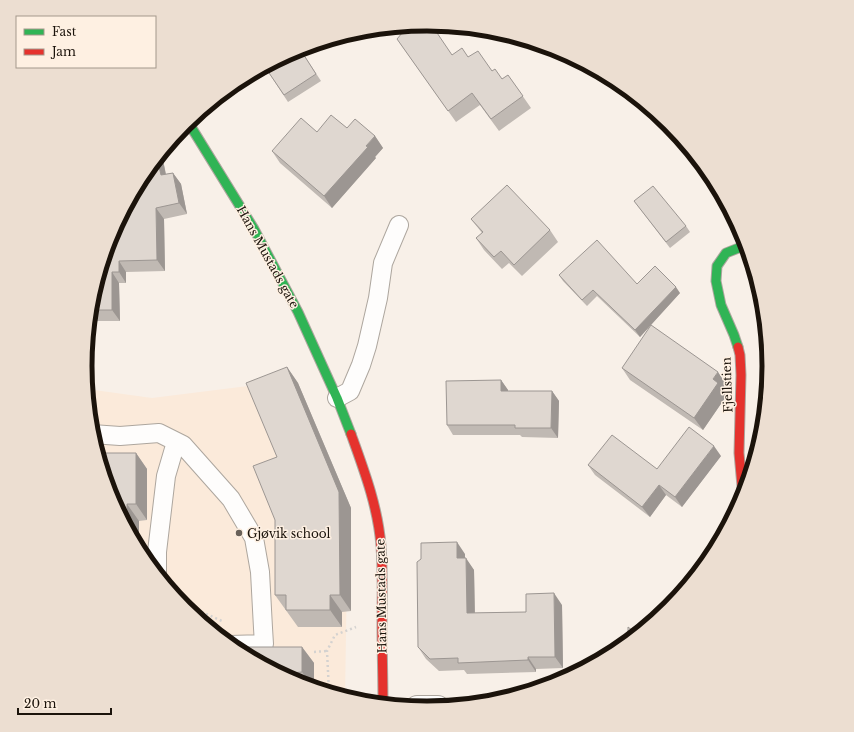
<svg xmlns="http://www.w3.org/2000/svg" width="854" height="732" font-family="'Libre Baskerville',serif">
	<rect width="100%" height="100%" fill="#f8f0e8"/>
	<path fill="#fbeada" d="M295,380L348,510L345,697L296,682L237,650L185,608L143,556L111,497L92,432L87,389L152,398Z"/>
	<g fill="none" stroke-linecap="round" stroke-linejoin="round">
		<defs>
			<path id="lane" d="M337,398L350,391L361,365L367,346L378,298L383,263L399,225
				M92,434L120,436L159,433L183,445L231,499L254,538L260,572L263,628L264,644L230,645
				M157,574V552L166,476L176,442"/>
			<path id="street" d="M417,707H438"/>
			<path id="fast" d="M188,122L254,229L298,312L337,398L351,434
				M738,347L734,335L721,305L716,281L717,266L726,253L741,247H747"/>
			<path id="jam" d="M738,347L740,355L741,375L739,453L743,497
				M351,434C364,470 378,507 381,546C383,572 382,598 382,625C382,651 383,678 383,704"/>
		</defs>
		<use href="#lane" stroke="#ada69e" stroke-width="20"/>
		<use href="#street" stroke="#ada69e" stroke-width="24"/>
		<use href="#fast" stroke="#ada69e" stroke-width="11"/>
		<use href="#jam" stroke="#ada69e" stroke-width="11"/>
		<path stroke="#d4d2d0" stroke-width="2.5" stroke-dasharray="2 3" stroke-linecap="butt" d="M179,601L184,604L222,621
			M314,652L327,651
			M329,692L327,651L335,635L356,627"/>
		<use href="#lane" stroke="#fefdfc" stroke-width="18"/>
		<use href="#street" stroke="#fefdfc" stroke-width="22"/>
		<use href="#fast" stroke="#30b455" stroke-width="9"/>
		<use href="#jam" stroke="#e5322d" stroke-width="9"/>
	</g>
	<path fill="#c0b9b3" d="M404,26L393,33L390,28Z
		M397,39L452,55L468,57L492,71L502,79L508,75L531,108L499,131L480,105L456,122Z
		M300,49L321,81L288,102L265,67Z
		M347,128L375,136L383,148L375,157L376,158L332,208L280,163L272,151Z
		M162,155L166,174L173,173L181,184L187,214L164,219L165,271L126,272V283H119L120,321H89L92,299Z
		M634,201L686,226L690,232L670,248Z
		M471,219L550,230L558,242L522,276L509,263L502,269L484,250L476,238L482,233Z
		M559,275L637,284L680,293L640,337L597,296L587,306L563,281Z
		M287,367L298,383L351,508V611L342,612V627H298L275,595L277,457Z
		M622,368L726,384L722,389L727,395L703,430L630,380Z
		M501,380L508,390V391H552L559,401L558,438L522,437L520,435H453L447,425Z
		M100,448L104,453H136L147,469V520L139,521V549L111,497Z
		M721,456L682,507L666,495L650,517L595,475L588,465L657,469Z
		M465,554V558L474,570L475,613L526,612L562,605L563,668L536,669V672L467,674L464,670L439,671L426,659L418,647Z
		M302,647L314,663V687L296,682L237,650Z"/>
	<path fill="#9c9692" d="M375,136L383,148L375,157L376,158L332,208L324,196Z
		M161,154L162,155L168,186L161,175L157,158Z
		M173,173L181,184L187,214L179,203Z
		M156,208L164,219L165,271L157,260Z
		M119,261L126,272V283L119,272Z
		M112,272L119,283L120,321L112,310Z
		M676,287L680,293L640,337L635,330Z
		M287,367L298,383L351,508V611L340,595Z
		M718,372L726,384L722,389L727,395L703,430L694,418L713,379Z
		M501,380L508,390V401L501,391Z
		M552,391L559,401L558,438L551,428Z
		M714,446L721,456L682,507L675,497Z
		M100,448L112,465L100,453Z
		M136,453L147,469V520L136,504Z
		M659,485L666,495L650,517L642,507Z
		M127,504L139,521V549L127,527Z
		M457,542L465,554V570L457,558Z
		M466,558L474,570L475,625L467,613Z
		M554,593L562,605L563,668L555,657Z
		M330,595L342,612V627L330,610Z
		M302,647L314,663V687H313L302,672Z
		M528,657L536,669V672L528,660Z"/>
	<path fill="#dfd7d0" stroke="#9c9692" d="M427,24H431L452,55L462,48L468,57L478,51L492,71L495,69L502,79L508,75L523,96L491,119L472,93L448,111L397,39L408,26Z
		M300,49L316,74L284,95L265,67L296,50Z
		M331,115L347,128L355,119L375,136L366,146L368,147L324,196L272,151L301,118L317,132Z
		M157,158L161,175L173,173L179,203L156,208L157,260L119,261V272H112V310H90L92,299L111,235L143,176Z
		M507,185L550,230L514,265L501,251L494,257L476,238L483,232L471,219Z
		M653,186L686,226L666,242L634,201Z
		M597,240L637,284L655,266L676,287L635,330L593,290L582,300L559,275Z
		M651,325L718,372L713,379L718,383L694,418L622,368Z
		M287,367L339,492L340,595H330V610H286V595H275V520L253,466L277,457L246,383Z
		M501,380V391H552L551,428H515V425H447L446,381Z
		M689,427L714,446L675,497L659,485L642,507L588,465L612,435L657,469Z
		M96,448H100V453H136V504H127V527L111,497Z
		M457,542V558H466L467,613L526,612V594L554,593L555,657H528V660L458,663V658L430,659L418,647L417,562L421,559V543Z
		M628,627L637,634L628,641Z
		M233,647H302V672L280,674L237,650Z"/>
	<circle fill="#686058" stroke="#fef0e2" stroke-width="1.5" cx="239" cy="533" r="4"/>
	<g text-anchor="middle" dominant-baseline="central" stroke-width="3" stroke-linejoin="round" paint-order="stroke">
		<g font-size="12" fill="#1b130b" stroke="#fef0e2">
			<text transform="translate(268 257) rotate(61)">Hans Mustads gate</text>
			<text transform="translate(727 385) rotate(-92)">Fjellstien</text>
			<text transform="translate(381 596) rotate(-91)">Hans Mustads gate</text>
		</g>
		<g font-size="12" fill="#1b130b" stroke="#fef0e2" text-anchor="start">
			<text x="247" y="533">Gjøvik school</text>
		</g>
	</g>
	<path d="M0 0H854V732H0ZM92 366a335 335 0 1 1 670 0a335 335 0 1 1-670 0Z" fill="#ecded1" fill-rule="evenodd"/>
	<path fill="none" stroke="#1b130b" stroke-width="5" d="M92 366a335 335 0 1 1 670 0a335 335 0 1 1-670 0Z"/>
	<rect x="16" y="16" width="140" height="52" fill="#fef0e2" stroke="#a3988c"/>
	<rect x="24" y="29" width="20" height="6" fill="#30b455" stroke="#a3988c"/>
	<text x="52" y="36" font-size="12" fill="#1b130b">Fast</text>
	<rect x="24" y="49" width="20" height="6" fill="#e5322d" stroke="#a3988c"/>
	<text x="52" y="56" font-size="12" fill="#1b130b">Jam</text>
	<path d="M18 708v6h93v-6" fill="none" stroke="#1b130b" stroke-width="2"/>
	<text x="24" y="708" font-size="12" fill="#1b130b" stroke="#fef0e2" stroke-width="3" paint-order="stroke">20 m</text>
</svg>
